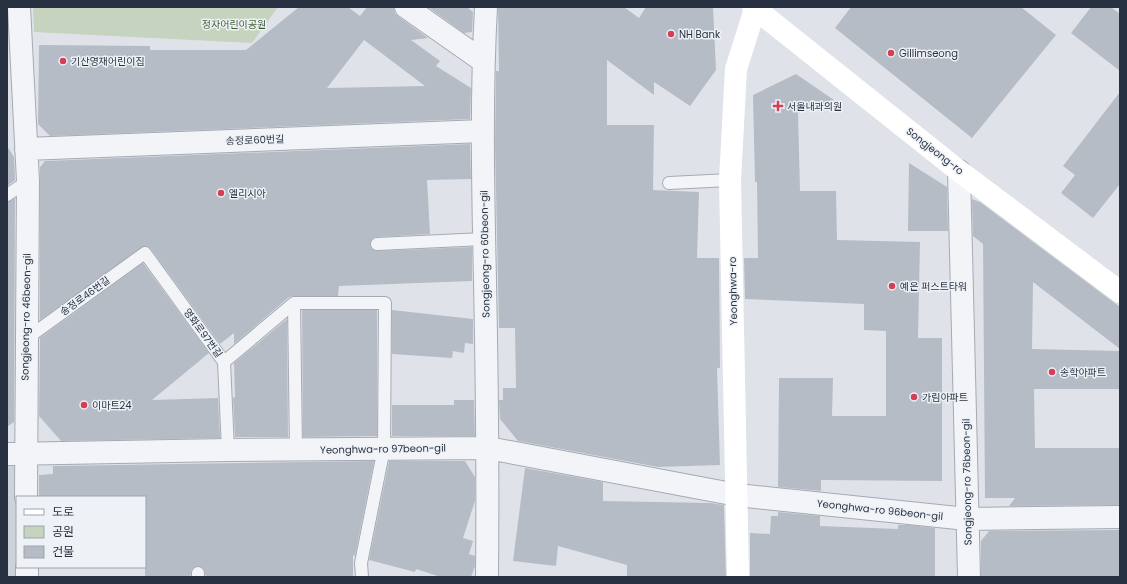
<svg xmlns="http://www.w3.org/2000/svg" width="1127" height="584" font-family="Poppins,'Noto Sans KR',sans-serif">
	<rect width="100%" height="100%" fill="#dfe3e9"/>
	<path fill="#cdd2db" d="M7,454H25L17,497V567L27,577H7Z"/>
	<path fill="#c5d3bf" d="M33,7H278L252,43L34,32Z"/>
	<path fill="#b6bcc6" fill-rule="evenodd" d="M299,7H348L360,16L367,7H394L395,13L399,17L428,38L411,40L440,61L436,66L471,88L470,119L50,136L38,124L39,45L150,46V50H246ZM364,40L425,86L327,88Z
		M428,7H467L473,12L472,32L464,33Z
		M498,7H624L639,18L646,7H713L716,70L690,106L654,82V95L607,60V125H654L653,190L699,192L697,258H719L720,368H717L720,465L658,467L518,441L500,419L499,400H503V388H516L515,328H499L495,144L496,71H499Z
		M851,7H1021L1056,35L972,138L835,28Z
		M1091,7H1111L1120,14V71L1071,33Z
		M796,74L834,100L798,113L800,191H836L837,240L920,242L918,338H942V481L821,480V491L778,487L779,378H833L832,416H886V331L864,330V304L745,299L744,258H758L757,182H755L753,95Z
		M1120,92V184L1093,218L1061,193L1075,175L1063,166Z
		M470,144L471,179L427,180L430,234L377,237L373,238L370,244L371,248L377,251L472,247V281L339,286L338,296H294L289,297L234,344V333L220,344L151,249L145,246L40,320V167L45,161Z
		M7,146L14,157L15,180L7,186Z
		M909,163L947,187L948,231H908Z
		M15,198L14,422L7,427V202Z
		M972,199L980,202L1120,307V349L1033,282L1032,349L1120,351V389H1034L1035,448H1120V505L1009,506L1015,498H985L983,244L973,236Z
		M143,263L209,353L152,400L218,398L220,438L61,441L39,416L40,338Z
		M302,310H377V436L303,437Z
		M392,310L473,319V344L465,343L464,353L453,351L452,358L392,354Z
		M287,319L288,437H235L233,398L235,397L234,363Z
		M454,400H474L475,436H392V405H454Z
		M374,461L355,556L353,555V577H206L204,569L198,566L192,569L190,577H145V497H39V475L53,474V466Z
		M389,461H465L475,477V501L463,538L473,541L469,554L475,556V566L471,577H441L416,569L415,572L369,560Z
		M525,468L603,482V501L710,503L724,505L726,577H627V565L558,546L556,566L513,561Z
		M778,512L820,516V526L898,529V525H909L935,528V577H750V533L770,534L771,516H778Z
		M1120,530V577H981V541L989,531Z"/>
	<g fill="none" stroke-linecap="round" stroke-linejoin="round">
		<defs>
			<path id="lane" d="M669,183L730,180
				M7,195L28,181
				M377,244L484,239
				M294,303L296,450
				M26,339L145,253L224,362L228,450
				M224,362L294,303H385L384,448L361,563L362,577
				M198,573V577"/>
			<path id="street" d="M19,7L28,181L26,497
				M406,7L483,61
				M486,7C481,98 483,190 485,281C487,380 488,478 487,577
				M26,149L483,131
				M959,171L969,577
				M7,454L228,450L488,448L737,495L967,519L1120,517
				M27,567V577"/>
		</defs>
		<use href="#lane" stroke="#a4aab3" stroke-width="14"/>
		<use href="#street" stroke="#a4aab3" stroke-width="24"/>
		<use href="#lane" stroke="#f2f4f7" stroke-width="12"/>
		<use href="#street" stroke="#f2f4f7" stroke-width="22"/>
		<path stroke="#fff" stroke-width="22" d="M753,7L959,171L1120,292
			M738,577L730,180L736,69L755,9L758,7"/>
	</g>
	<g fill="#d43e58" stroke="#eef2f6" stroke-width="1.5">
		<circle cx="671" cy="34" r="4"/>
		<circle cx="891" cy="53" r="4"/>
		<circle cx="63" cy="61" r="4"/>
		<path d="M776 100h4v4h4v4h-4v4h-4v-4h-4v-4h4z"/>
		<circle cx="221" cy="193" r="4"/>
		<circle cx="892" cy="286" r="4"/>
		<circle cx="1052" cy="372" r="4"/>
		<circle cx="914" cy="397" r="4"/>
		<circle cx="84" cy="405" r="4"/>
	</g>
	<g text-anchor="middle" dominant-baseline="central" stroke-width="3" stroke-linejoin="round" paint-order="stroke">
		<g font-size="10" fill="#3d5d34" stroke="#eef2f6">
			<text x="234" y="24">정자어린이공원</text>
		</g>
		<g font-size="10" fill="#273141" stroke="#eef2f6" text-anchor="start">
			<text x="679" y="34">NH Bank</text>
			<text x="899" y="53">Gillimseong</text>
			<text x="71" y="61">기산영재어린이집</text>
			<text x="787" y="106">서울내과의원</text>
			<text x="229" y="193">엘리시아</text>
			<text x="900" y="286">예은 퍼스트타워</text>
			<text x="1060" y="372">송학아파트</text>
			<text x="922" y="397">가림아파트</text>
			<text x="92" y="405">이마트24</text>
		</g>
		<g font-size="10" fill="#273141" stroke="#eef2f6">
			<text transform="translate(255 140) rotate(-2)">송정로60번길</text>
			<text transform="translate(935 151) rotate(38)">Songjeong-ro</text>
			<text transform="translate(485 254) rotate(-91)">Songjeong-ro 60beon-gil</text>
			<text transform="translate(733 291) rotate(-91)">Yeonghwa-ro</text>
			<text transform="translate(85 296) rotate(-36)">송정로46번길</text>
			<text transform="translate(26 317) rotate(-89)">Songjeong-ro 46beon-gil</text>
			<text transform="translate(203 333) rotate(54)">영화로97번길</text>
			<text transform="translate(383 449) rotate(-1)">Yeonghwa-ro 97beon-gil</text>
			<text transform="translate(967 482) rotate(-91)">Songjeong-ro 76beon-gil</text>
			<text transform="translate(880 510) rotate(6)">Yeonghwa-ro 96beon-gil</text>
		</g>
	</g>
	<rect width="1127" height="584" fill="none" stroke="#273141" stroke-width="16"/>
	<rect x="16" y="496" width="130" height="72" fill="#eef2f6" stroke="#9ea5ae"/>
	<rect x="24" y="509" width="20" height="6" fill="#ffffff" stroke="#9ea5ae"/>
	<text x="52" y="516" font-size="12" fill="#273141">도로</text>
	<rect x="24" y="526" width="20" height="12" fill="#c5d3bf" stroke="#9ea5ae"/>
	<text x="52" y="536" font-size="12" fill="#273141">공원</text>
	<rect x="24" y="546" width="20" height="12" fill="#b6bcc6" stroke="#9ea5ae"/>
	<text x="52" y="556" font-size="12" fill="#273141">건물</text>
</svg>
